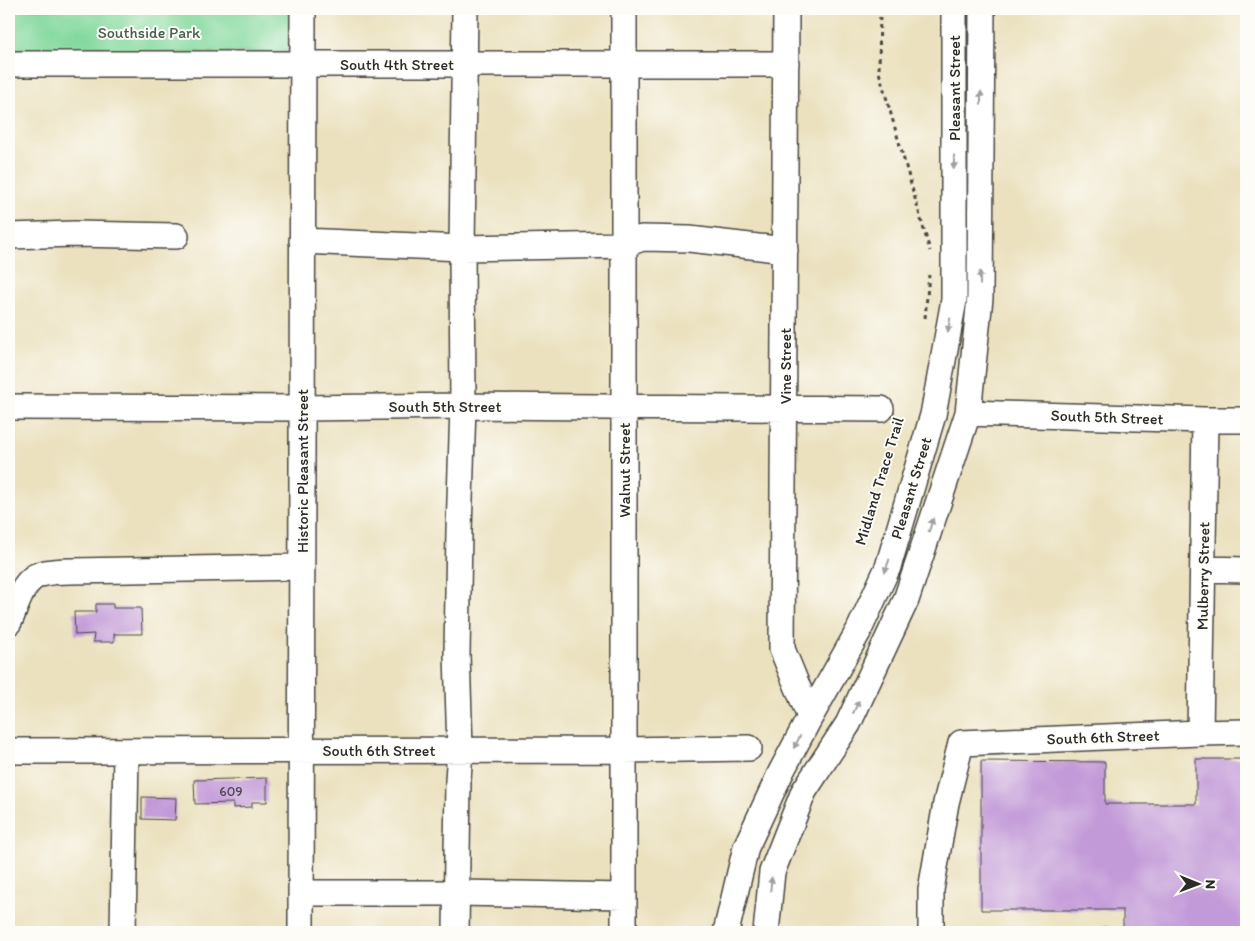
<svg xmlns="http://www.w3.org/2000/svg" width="1255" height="941" font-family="Itim,sans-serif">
	<rect width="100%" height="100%" fill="#fdfcf7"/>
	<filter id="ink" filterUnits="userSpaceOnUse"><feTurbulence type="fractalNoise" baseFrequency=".02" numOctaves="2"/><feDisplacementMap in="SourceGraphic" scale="10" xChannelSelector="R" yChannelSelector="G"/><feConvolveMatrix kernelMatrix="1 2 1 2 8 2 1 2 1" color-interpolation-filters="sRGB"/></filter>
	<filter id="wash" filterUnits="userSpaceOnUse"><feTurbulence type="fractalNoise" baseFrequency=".0096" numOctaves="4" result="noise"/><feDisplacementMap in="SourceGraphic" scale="20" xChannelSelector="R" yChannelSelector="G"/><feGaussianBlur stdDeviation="1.12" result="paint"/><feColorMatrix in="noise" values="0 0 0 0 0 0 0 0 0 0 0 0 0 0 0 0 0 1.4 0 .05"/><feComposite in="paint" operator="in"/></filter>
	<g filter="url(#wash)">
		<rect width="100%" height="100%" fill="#ebe1bf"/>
		<path fill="#81d89c" stroke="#568264" d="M9,9H290V44L288,52L9,55Z"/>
		<g id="blocks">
			<path fill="#c29ad8" d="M96,604H113V608H141L142,634H114V642H93L94,634L75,635L74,612H96Z
				M1196,759H1246V932H1102V927H1123V910H981V761L1105,762V804H1196Z
				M267,778V802H252V807L233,808V803L195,804L194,780Z
				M142,797L176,798L175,820L142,819Z"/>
		</g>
	</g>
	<g filter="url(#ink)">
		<use href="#blocks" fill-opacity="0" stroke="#484641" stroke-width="1"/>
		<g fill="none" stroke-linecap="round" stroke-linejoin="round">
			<defs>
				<path id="minor" d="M786,9L782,649L810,717
					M9,64H786
					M9,236L74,234L176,236
					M302,241L462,248L624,245L642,238L689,239L785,250
					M9,407L302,408L463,406L881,409
					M968,413L1205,420H1246
					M1203,569L1246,570
					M9,622C17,606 22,579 41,574C51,571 62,571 72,571L302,567
					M1200,733L1205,420
					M9,751L624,750L749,748
					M301,893H456L624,896
					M123,932L126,751
					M301,932L303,9
					M456,932L458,781L460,749L457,654L459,531L463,406L462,248L465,9
					M624,932V9
					M726,932L746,847L781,772L810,717L858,632L888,567L933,415L954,300V9
					M766,932L772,872L804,791L848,724L906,600L968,413L980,298L982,9
					M931,932V890L946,803L961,743L1200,733L1246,732"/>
			</defs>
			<use href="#minor" stroke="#484641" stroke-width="28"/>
			<path stroke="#484641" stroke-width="3" stroke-dasharray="4 4" stroke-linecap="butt" d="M880,9L879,72L930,251
				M925,318L929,275"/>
			<use href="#minor" stroke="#fff" stroke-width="25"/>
		</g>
		<defs><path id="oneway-solid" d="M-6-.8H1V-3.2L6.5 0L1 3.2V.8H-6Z" transform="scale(1.25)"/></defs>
		<g fill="#a0a0a0">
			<use href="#oneway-solid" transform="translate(981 98) rotate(-90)"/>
			<use href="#oneway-solid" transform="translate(954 162) rotate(90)"/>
			<use href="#oneway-solid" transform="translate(980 278) rotate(-90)"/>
			<use href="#oneway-solid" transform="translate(949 325) rotate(100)"/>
			<use href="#oneway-solid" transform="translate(931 525) rotate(-72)"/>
			<use href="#oneway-solid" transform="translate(887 566) rotate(110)"/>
			<use href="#oneway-solid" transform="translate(856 707) rotate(-65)"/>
			<use href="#oneway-solid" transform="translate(797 742) rotate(118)"/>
			<use href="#oneway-solid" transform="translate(771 884) rotate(-84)"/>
		</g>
	</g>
	<g text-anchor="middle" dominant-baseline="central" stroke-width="4" stroke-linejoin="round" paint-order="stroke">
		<g font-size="14" fill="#514756">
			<text x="231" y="791">609</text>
		</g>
		<g font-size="16" fill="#455f4d" stroke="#fdfcf7">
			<text x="149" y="32">Southside Park</text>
		</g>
		<g font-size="16" fill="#2b2b2b" stroke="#fdfcf7">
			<text x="397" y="64">South 4th Street</text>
			<text transform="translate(954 88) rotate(-90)">Pleasant Street</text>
			<text transform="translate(785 366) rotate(-90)">Vine Street</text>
			<text x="445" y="406">South 5th Street</text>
			<text transform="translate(1107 417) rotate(2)">South 5th Street</text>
			<text transform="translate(624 470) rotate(-90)">Walnut Street</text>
			<text transform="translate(302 471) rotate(-90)">Historic Pleasant Street</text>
			<text transform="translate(879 481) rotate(-73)">Midland Trace Trail</text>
			<text transform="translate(911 488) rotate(-73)">Pleasant Street</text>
			<text transform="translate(1203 576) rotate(-89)">Mulberry Street</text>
			<text transform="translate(1103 737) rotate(-2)">South 6th Street</text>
			<text x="379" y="750">South 6th Street</text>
		</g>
	</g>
	<rect width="1255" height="941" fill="none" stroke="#fdfcf7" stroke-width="30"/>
	<g transform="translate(1198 884) rotate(91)" stroke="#fdfcf7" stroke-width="4" paint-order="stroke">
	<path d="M0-4L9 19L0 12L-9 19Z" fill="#2b2b2b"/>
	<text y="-8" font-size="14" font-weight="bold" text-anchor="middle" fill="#2b2b2b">N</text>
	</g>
</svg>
